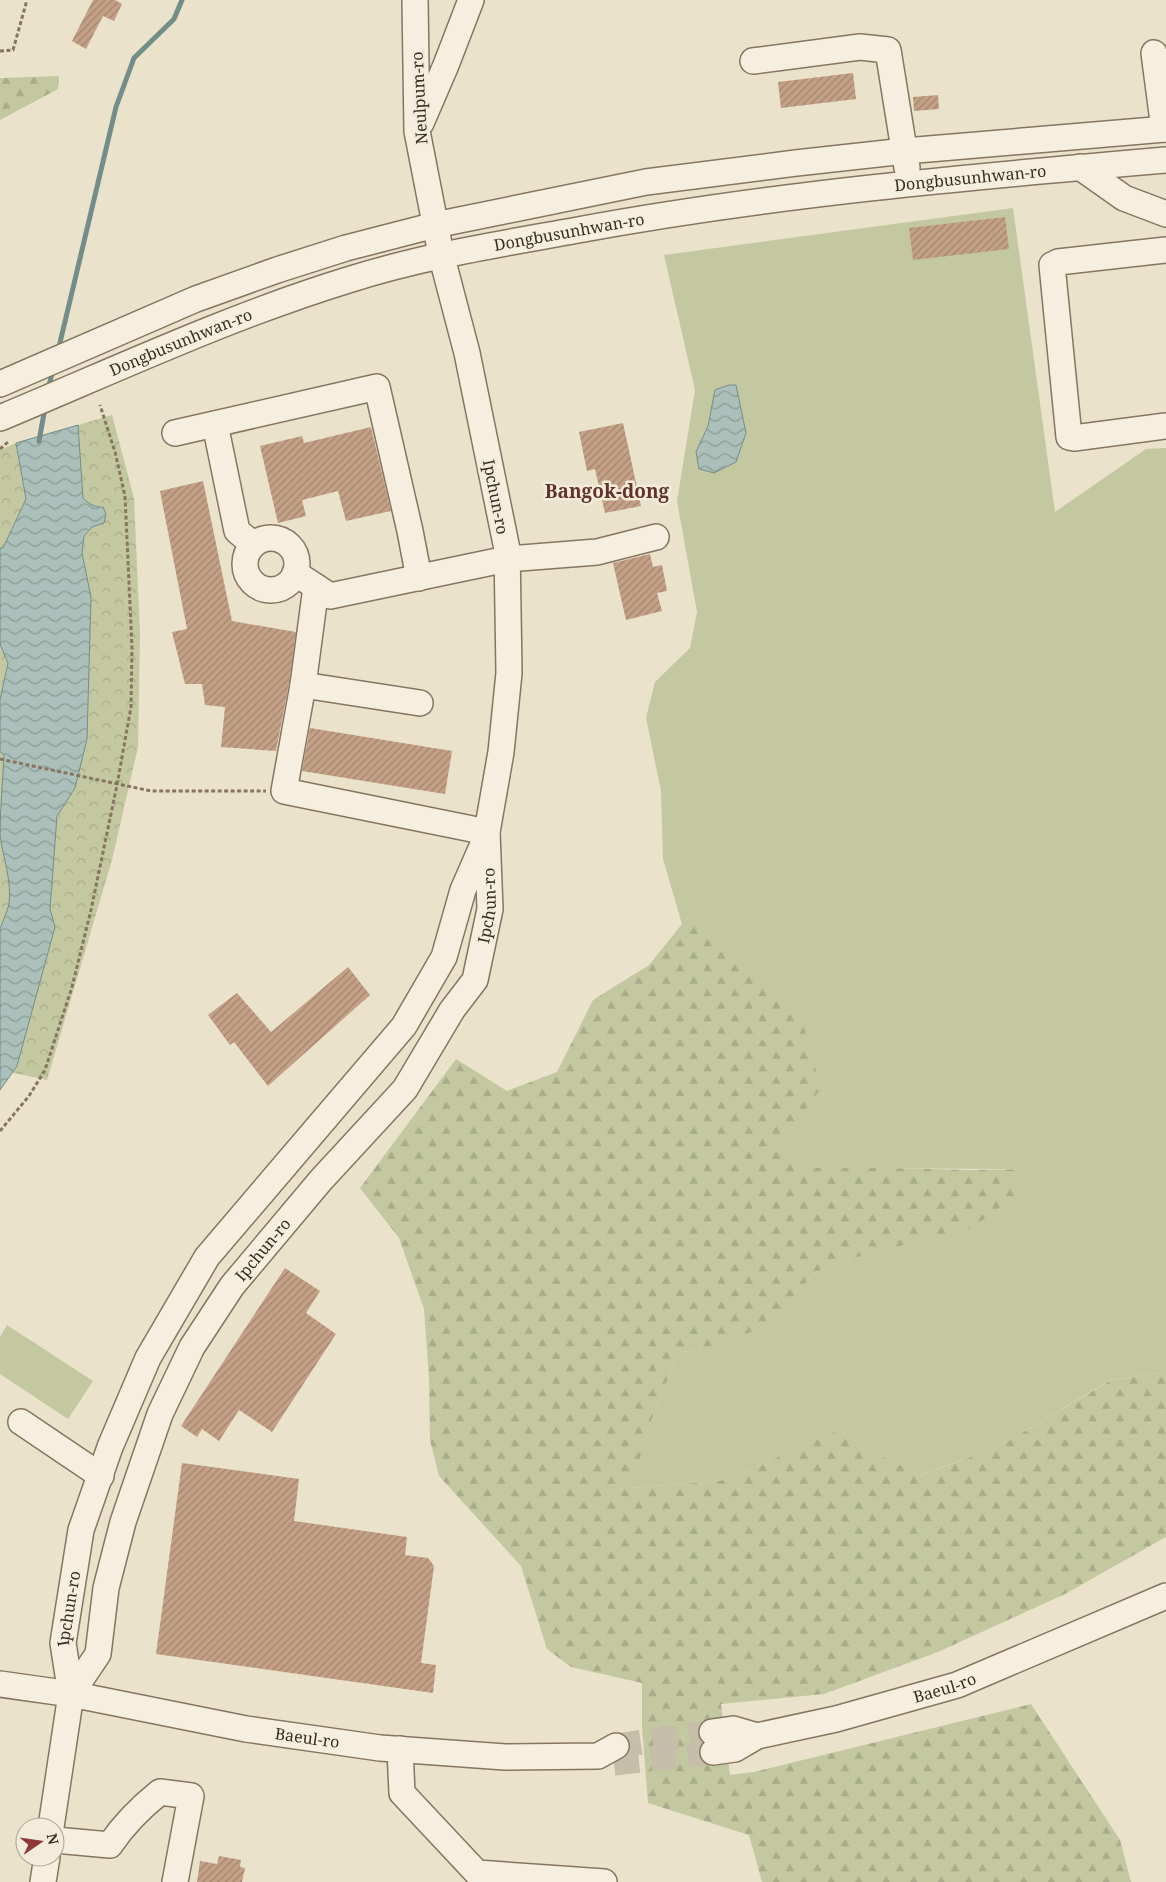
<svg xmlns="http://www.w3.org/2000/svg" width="1166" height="1882" font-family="'Noto Serif',serif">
	<defs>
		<pattern id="forest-firs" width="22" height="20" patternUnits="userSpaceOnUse" patternTransform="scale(1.25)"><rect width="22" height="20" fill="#c3c8a0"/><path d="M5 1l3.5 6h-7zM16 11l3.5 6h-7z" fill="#a8ac8a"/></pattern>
		<pattern id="park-crowns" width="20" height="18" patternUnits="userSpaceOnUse" patternTransform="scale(1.25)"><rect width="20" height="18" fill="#c3c8a0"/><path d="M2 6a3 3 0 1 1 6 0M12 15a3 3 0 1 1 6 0" fill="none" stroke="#a8ac8a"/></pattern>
		<pattern id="water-waves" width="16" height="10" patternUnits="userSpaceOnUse" patternTransform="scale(1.25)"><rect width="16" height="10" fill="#abc0ba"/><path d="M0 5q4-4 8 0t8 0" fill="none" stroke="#8c9c97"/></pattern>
		<pattern id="building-hatch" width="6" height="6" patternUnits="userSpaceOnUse" patternTransform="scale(1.25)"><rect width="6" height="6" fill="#c4a186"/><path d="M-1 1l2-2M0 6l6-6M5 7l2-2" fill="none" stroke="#a0846d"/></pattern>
	</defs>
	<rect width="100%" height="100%" fill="#ebe2cc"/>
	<path fill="#c3c8a0" d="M1013,208L1055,512L1146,449L1166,448V1372L1110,1380L1000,1446L921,1475L875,1454L839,1430L726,1480L630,1488L652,1419L678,1353L712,1346L769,1325L815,1272L849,1259L1025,1169L812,1168L783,1146L796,1123L690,914L682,924L663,859L661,791L646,718L655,682L690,648L697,612L677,501L695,390L664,255Z
		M7,1325L93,1381L68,1419L0,1374V1337Z"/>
	<path fill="url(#forest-firs)" d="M59,76L58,89L0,120V78Z
		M690,914L803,1023L821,1088L796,1123L783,1146L812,1168H884L971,1170L1025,1169L1015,1196L973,1227L849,1259L815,1272L770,1325L712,1346L678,1353L652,1419L631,1488L726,1480L839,1430L875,1454L922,1475L1000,1446L1111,1380L1166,1372V1537L1065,1594L938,1652L824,1694L721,1704L730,1775L754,1772L1031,1704L1120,1840L1131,1882H762L749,1835L648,1803L642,1727V1683L571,1667L547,1649L521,1566L439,1476L430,1440L429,1379L424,1309L399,1238L360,1188L456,1059L507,1091L557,1072L593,1000L649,965Z"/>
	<path fill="url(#park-crowns)" d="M112,415L134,498L140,633L138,747L112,860L47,1080L0,1070V450L16,443Z"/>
	<path fill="url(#water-waves)" stroke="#738e88" d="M729,385H736L746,433L736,462L714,473L699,469L696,452L708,426L715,390Z
		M78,425L83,498C87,503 96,508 103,507L106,514L104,523L92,527L84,536L82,553L91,597L87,739L75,788L57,816L50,909L55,927L17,1066L0,1090V929C3,921 7,912 9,904C12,880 3,858 0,835C0,808 3,781 4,755L0,752V700L8,663L0,644V548H3L26,499L16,443Z"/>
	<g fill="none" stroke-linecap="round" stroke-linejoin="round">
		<path stroke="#738e88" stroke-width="5" d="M58,351L116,107L134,58L174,19L182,0
			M48,390L53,369
			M39,441L45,408"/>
	</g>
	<path fill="url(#building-hatch)" d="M93,0H115L122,4L114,21L103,16L86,49L72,41Z
		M853,73L856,99L781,108L778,82Z
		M938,95L939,109L914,111L913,97Z
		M1005,217L1009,249L913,260L909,228Z
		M623,423L641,506L605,513L595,469L587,471L579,432Z
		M371,427L391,511L346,521L338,491L302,500L306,516L278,523L260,446L302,436L304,443Z
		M203,481L232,621L296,632L289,683L276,751L221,747L225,707L205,705L202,684H185L172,632L187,629L160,491Z
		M650,554L653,567L662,565L667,591L657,593L662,611L626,620L613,563Z
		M310,728L452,751L445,794L302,771Z
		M348,967L370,995L268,1086L234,1042L230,1045L208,1015L237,993L271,1032Z
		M285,1268L320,1291L306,1313L336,1334L272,1432L239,1410L219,1441L202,1429L197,1437L181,1426Z
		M182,1463L299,1479L294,1521L407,1537L405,1555L428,1558L434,1566L421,1663L436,1665L433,1693L156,1654Z
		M219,1856L241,1860L240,1867L245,1868L242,1882H197L200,1861L217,1864Z"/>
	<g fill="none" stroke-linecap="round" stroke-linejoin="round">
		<path stroke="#c7beaa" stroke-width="25" stroke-dasharray="25 12" stroke-linecap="butt" d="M616,1746L712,1732
			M614,1763L713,1752"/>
		<defs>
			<g id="minor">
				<path d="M1154,53L1164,129"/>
				<path d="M753,61L860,47L888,50L907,168"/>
				<path d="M421,123L446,65L471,0"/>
				<path d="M1080,167L1124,198L1166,214"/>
				<path d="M1166,250L1058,262L1052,265L1069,437L1074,438L1166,426"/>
				<path d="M0,384L196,299L277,270L346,248L435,225L646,182L796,163L905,151L1166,129"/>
				<path id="s1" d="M0,418C115,370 228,317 348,280C423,256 501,244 578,230C773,194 969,177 1166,160"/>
				<path d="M215,424L237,531L253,544"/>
				<path d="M175,433L377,387L410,531L419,578"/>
				<circle cx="271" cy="564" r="26"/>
				<path d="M295,573L330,596L507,559L597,552L656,537"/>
				<path d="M316,587L303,685L420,703"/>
				<path d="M303,685L284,791L487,832"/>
				<path d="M21,1422L101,1476"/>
				<path id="s2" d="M0,1684L71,1694L246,1729L380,1748L505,1757L598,1756L616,1746"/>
				<path id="s3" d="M71,1694L98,1654L106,1588L123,1522L160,1414L192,1347L232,1286L321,1180L405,1089L452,1010L475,980L490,909L487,832L501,752L509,673L507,549L467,353L441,254L417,131L415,0"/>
				<path id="s4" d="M712,1732L733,1729L757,1736L836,1719L957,1685L1166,1596"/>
				<path d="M400,1749L402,1793L477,1873L604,1882"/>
				<path d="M713,1752L735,1749L757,1736"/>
				<path id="s5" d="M51,1827L71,1694L63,1643L81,1530L110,1447L148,1358L207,1257L404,1026L444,957L463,890L484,842"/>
				<path d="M55,1840L110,1845C124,1824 140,1808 160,1792L191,1796L175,1882"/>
				<path d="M43,1882L47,1857"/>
			</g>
		</defs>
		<use href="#minor" stroke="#867561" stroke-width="28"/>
		<path stroke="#867561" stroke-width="3" stroke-dasharray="4 2.5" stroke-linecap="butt" d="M0,51L13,50L27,0
			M0,449L8,442
			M0,759L151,791H266
			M0,1131L29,1096L45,1070L72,987L91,910L117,785L131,707L132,648L125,496L115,452L100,405"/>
		<use href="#minor" stroke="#f6efdf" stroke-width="25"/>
	</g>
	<g text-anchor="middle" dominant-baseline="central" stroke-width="5" stroke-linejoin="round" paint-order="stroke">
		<g font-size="16" fill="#392e23" stroke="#f3ecdb">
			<text transform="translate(419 98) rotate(-93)">Neulpum-ro</text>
			<text stroke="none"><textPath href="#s1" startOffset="1006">Dongbusunhwan-ro</textPath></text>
			<text stroke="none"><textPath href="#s1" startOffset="601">Dongbusunhwan-ro</textPath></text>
			<text stroke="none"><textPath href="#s1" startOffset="196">Dongbusunhwan-ro</textPath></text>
			<text transform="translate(496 497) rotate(79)">Ipchun-ro</text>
			<text stroke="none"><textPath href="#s3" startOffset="912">Ipchun-ro</textPath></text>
			<text stroke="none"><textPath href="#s3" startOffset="492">Ipchun-ro</textPath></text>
			<text stroke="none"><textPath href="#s5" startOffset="221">Ipchun-ro</textPath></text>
			<text stroke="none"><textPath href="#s4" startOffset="240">Baeul-ro</textPath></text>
			<text stroke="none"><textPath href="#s2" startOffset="312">Baeul-ro</textPath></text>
		</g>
		<g font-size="19" font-weight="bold" fill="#613427" stroke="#f3ecdb">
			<text x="607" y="491">Bangok-dong</text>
		</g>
	</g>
	<g transform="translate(40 1842) rotate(77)"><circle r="24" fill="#f3ecdb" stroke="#a9a091"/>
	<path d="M0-4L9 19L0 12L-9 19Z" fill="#8f3838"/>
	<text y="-8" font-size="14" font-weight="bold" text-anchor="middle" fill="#392e23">N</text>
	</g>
</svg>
